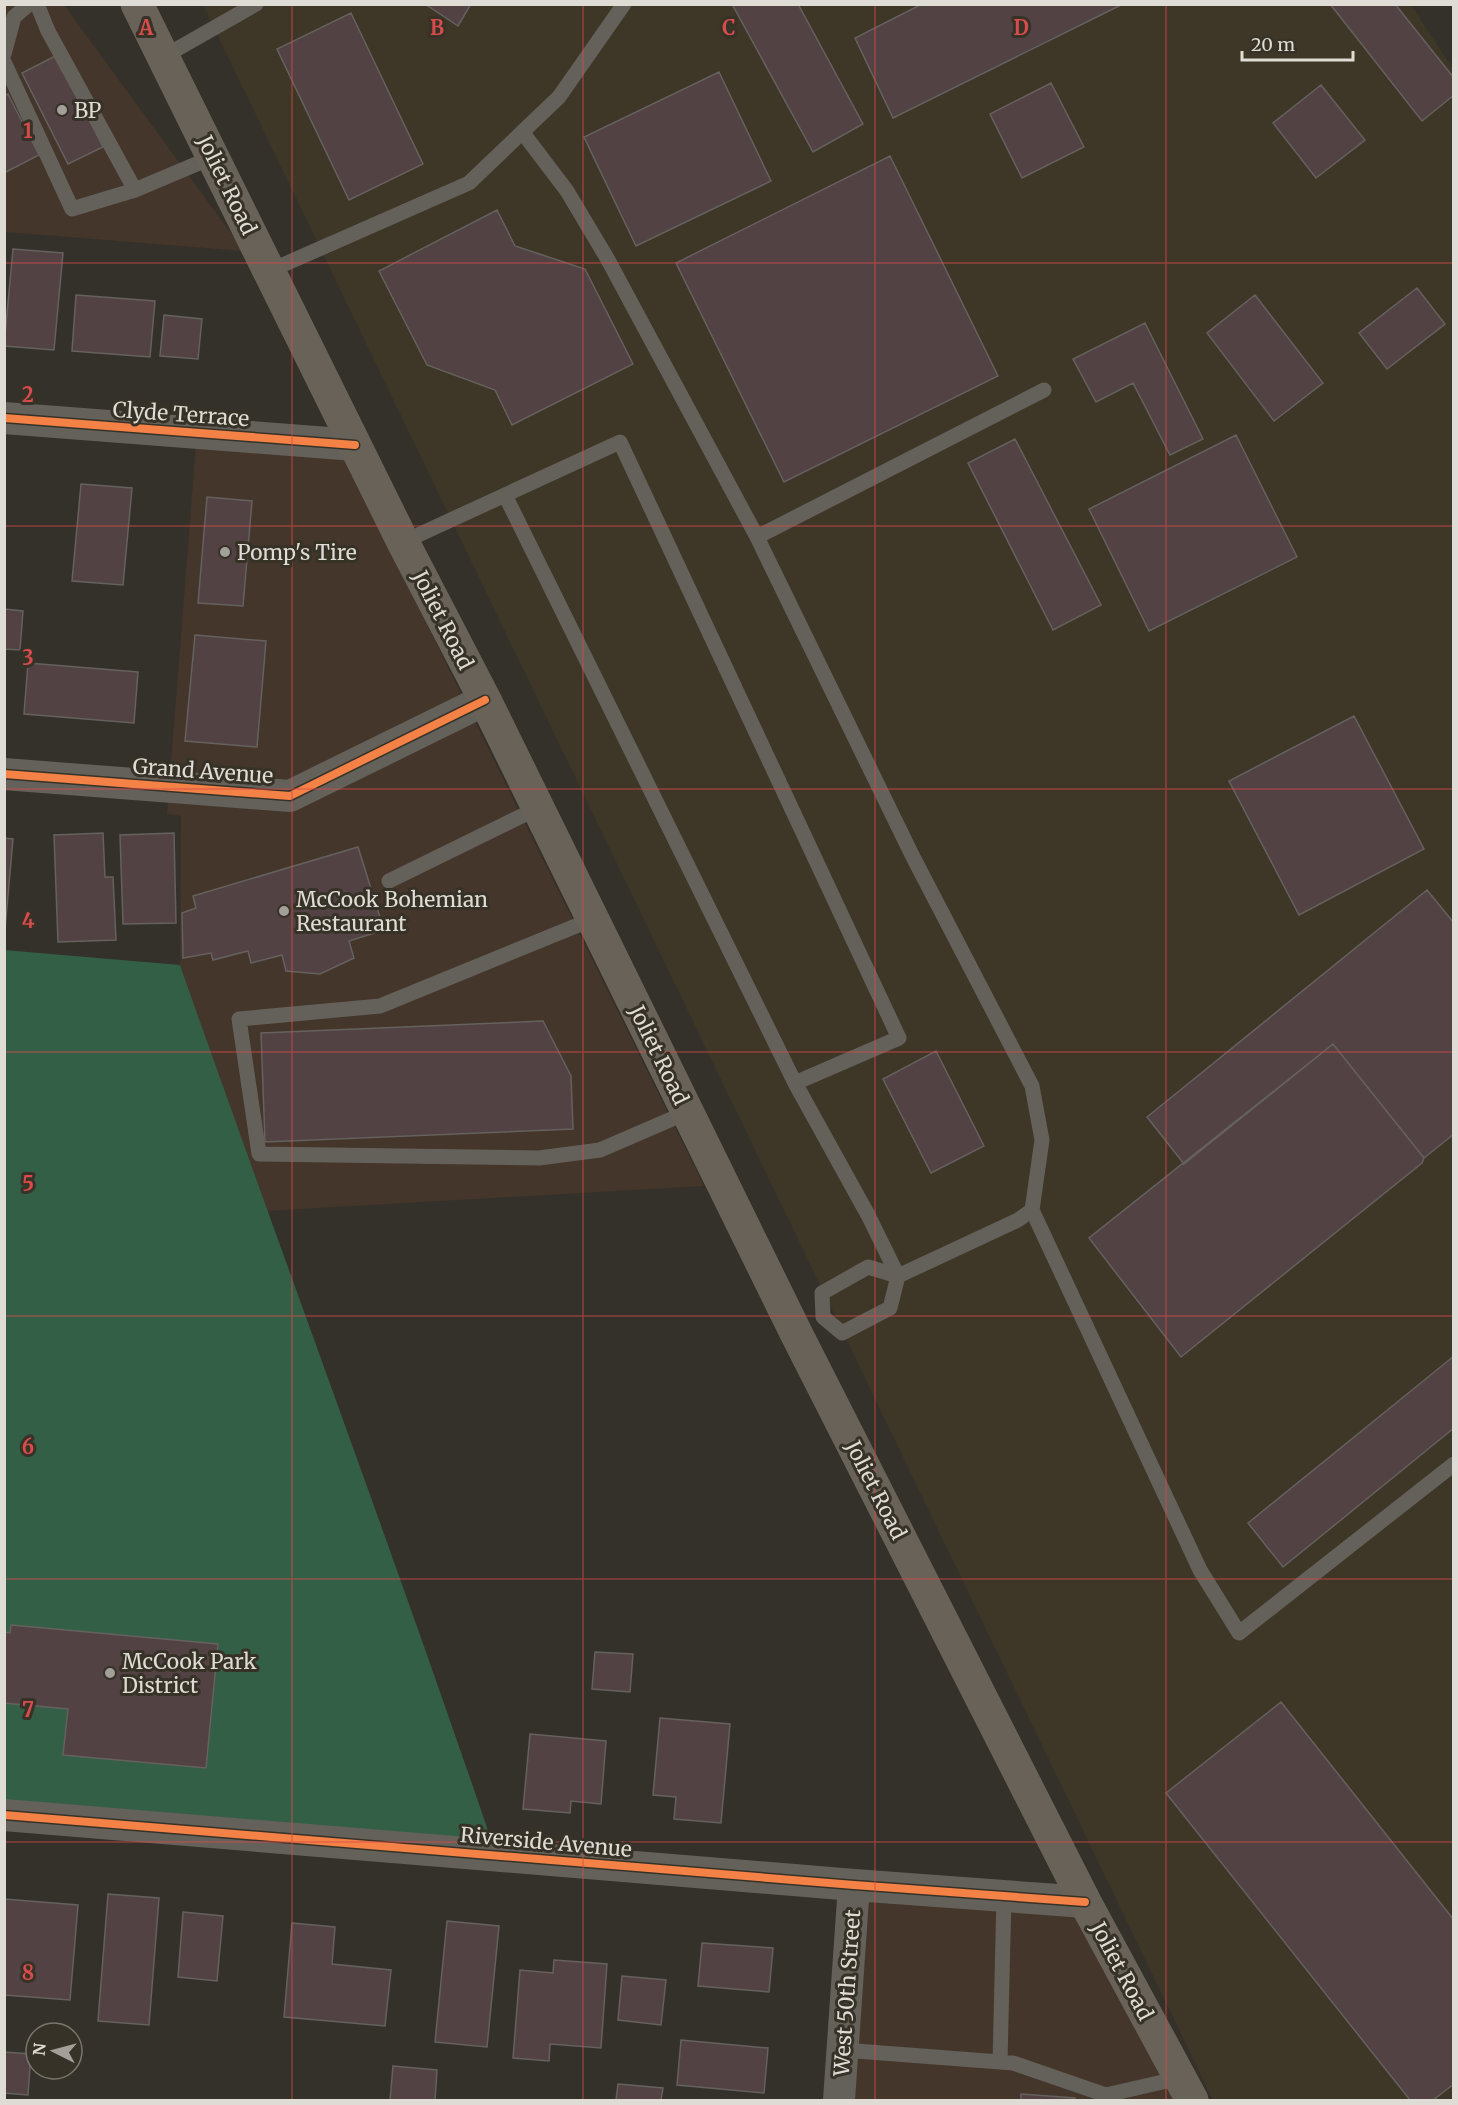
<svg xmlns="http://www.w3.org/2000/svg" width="1458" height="2105" font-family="Merriweather,serif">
	<rect width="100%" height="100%" fill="#34312a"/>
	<path fill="#44362a" d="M4,5H64L244,251L5,232Z
		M198,419L331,430L704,1186L266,1211L180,965L181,816L167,814Z
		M854,1889L1078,1912L1174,2100H836Z"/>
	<path fill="#3e3727" d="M203,5H1411L1453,69V2100H1213Z"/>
	<path fill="#345f47" d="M4,950L180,965C284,1261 394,1554 495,1851L5,1809Z"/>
	<path fill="#524244" stroke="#65615e" stroke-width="1.5" d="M425,4H471L458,26Z
		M732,4H798L863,124L813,152Z
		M922,4H1123L893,118L855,38Z
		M1330,4H1395L1454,78V95L1422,121Z
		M351,13L423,164L349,200L277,49Z
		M57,55L103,147L68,164L22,73Z
		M719,72L771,181L636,246L584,137Z
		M1051,83L1084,147L1022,178L990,114Z
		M1321,85L1365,140L1316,178L1273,123Z
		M8,94L39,155L4,173V96Z
		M890,156L998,376L784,482L676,263Z
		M497,210L515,246L585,269L633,364L512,425L495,390L427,365L379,271Z
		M13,249L63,253L54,350L4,346Z
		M1417,288L1445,324L1387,369L1359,333Z
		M76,295L155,301L150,357L72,351Z
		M1255,295L1323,383L1274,421L1207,333Z
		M164,315L202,319L198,359L160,356Z
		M1145,323L1203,439L1170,455L1133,383L1096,402L1073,359Z
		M1236,435L1297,557L1149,631L1089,509Z
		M1015,439L1101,605L1053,630L968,463Z
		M81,484L132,488L123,585L72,581Z
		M207,497L252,501L243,606L198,603Z
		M4,609L23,611L20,650L4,649Z
		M195,635L266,641L257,747L185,741Z
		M28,663L138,672L134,723L24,714Z
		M1354,716L1424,849L1299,915L1229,781Z
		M103,833L105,877H113L116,940L58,942L54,835Z
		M174,833L176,923L123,924L120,835Z
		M4,838L13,839L5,929H4Z
		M358,847L384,930L349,941L354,958L320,974L286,971L282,955L251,963L248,951L213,960L211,953L183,958L182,913L196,908L193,896Z
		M1427,890L1454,923V1134L1424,1158L1333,1044L1184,1164L1147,1117Z
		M543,1021L571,1076L573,1129L265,1142L261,1033Z
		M1333,1044L1424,1158L1422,1163L1181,1357L1089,1238Z
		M936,1051L984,1146L931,1173L883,1079Z
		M1454,1356V1428L1283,1567L1248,1523Z
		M11,1625L218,1644L206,1768L63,1755L68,1709L4,1703V1632L10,1633Z
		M595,1652L633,1654L630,1692L592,1689Z
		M1281,1702L1454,1920V2084L1433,2100H1410L1166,1793Z
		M660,1718L730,1724L721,1823L674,1819L676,1797L653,1795Z
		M530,1734L606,1741L601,1804L571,1801L570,1813L523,1809Z
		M108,1894L159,1898L149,2025L98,2021Z
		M4,1899L78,1905L70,2000L4,1995Z
		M183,1912L223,1916L217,1981L178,1977Z
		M447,1921L499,1926L487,2047L435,2042Z
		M292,1923L335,1927L332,1964L391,1970L385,2026L284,2017Z
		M702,1943L773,1948L769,1992L698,1986Z
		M554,1960L607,1964L601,2048L550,2044L549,2061L513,2058L520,1970L553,1973Z
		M622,1976L666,1980L661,2025L618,2020Z
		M681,2040L768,2048L764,2093L677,2085Z
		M4,2052L31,2054L28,2095L4,2093Z
		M393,2066L437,2070L435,2100H390Z
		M618,2084L663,2088L661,2100H616Z
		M1021,2094L1075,2098L1074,2100H1021Z"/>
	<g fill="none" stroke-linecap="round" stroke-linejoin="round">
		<path stroke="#64615b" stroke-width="15" d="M37,4L48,31L135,190
			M4,54L14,17L29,4
			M163,57L256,4
			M4,62L72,209L135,190L213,157
			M523,133L567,191L607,258L757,537L1044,390
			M269,271L469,183L559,97L624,4
			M505,495L795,1083L868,1215L898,1276L890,1308L842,1333L823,1317L822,1293L868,1267L898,1276L1018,1220L1032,1210
			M757,537L912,855L1032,1086L1042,1140L1032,1210L1200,1570L1239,1633L1454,1464
			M403,542L620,442L899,1038L795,1083
			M389,881L538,808
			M593,919L380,1006L239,1019L259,1154L539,1158L600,1150L688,1112
			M843,2050L1013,2063L1106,2095L1180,2078
			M1000,2062L1004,1896"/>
		<path stroke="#64615b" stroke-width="32" d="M4,418L355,445
			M4,774L290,796L485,700
			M4,1815L854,1885L1085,1902
			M839,2100L854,1885"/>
		<path stroke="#686258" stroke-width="33" d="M137,4L403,542L485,700L796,1333L1085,1902L1192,2100"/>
		<defs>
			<path id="cycleway" d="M4,418L355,445
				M4,774L290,796L485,700
				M4,1815L854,1885L1085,1902"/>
		</defs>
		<use href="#cycleway" stroke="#373227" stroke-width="11"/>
		<use href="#cycleway" stroke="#f48246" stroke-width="8"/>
	</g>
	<path fill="none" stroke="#d84c4b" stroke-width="1.5" stroke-opacity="0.55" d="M292,4V2100M583,4V2100M875,4V2100M1166,4V2100M4,263H1454M4,526H1454M4,789H1454M4,1052H1454M4,1316H1454M4,1579H1454M4,1842H1454"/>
	<g fill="#a3a099" stroke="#373227" stroke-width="2">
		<circle cx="62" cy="110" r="6"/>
		<circle cx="225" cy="552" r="6"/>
		<circle cx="284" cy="911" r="6"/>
		<circle cx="110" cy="1673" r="6"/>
	</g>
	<g text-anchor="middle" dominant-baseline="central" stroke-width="6" stroke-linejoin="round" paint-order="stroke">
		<g font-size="21" fill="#dfdcd5" stroke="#373227" text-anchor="start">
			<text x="74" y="110">BP</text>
			<text x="237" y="552">Pomp's Tire</text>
			<text x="296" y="899">McCook Bohemian<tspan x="296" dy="24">Restaurant</tspan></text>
			<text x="122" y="1661">McCook Park<tspan x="122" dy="24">District</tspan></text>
		</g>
		<g font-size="21" fill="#dfdcd5" stroke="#373227">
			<text transform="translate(227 185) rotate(64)">Joliet Road</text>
			<text transform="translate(181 414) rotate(4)">Clyde Terrace</text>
			<text transform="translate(443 620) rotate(63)">Joliet Road</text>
			<text transform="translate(203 771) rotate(4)">Grand Avenue</text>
			<text transform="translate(659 1055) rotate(64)">Joliet Road</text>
			<text transform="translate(876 1490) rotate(63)">Joliet Road</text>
			<text transform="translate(546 1842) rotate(5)">Riverside Avenue</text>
			<text transform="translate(1122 1971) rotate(62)">Joliet Road</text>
			<text transform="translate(847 1993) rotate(-86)">West 50th Street</text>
		</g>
	</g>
	<g font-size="20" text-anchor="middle" font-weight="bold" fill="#d84c4b" stroke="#373227" stroke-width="6" stroke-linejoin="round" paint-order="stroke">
		<text x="146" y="35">A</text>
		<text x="437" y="35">B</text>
		<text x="729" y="35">C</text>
		<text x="1021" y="35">D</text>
		<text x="28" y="138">1</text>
		<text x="28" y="402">2</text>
		<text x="28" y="665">3</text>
		<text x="28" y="928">4</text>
		<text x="28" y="1191">5</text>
		<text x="28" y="1454">6</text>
		<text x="28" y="1717">7</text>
		<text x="28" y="1980">8</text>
	</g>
	<rect width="1458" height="2105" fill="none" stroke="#dfdcd5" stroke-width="12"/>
	<g transform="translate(54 2051) rotate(276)"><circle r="28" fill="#373227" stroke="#7a766d" stroke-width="1.5"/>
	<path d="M0-4.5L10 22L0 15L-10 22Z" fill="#a3a099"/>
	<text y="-9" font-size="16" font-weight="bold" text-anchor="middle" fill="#dfdcd5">N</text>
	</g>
	<path d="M1242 51v9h111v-9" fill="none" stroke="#dfdcd5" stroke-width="3"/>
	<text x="1251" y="51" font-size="18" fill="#dfdcd5" stroke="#373227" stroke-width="4.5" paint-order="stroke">20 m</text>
</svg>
